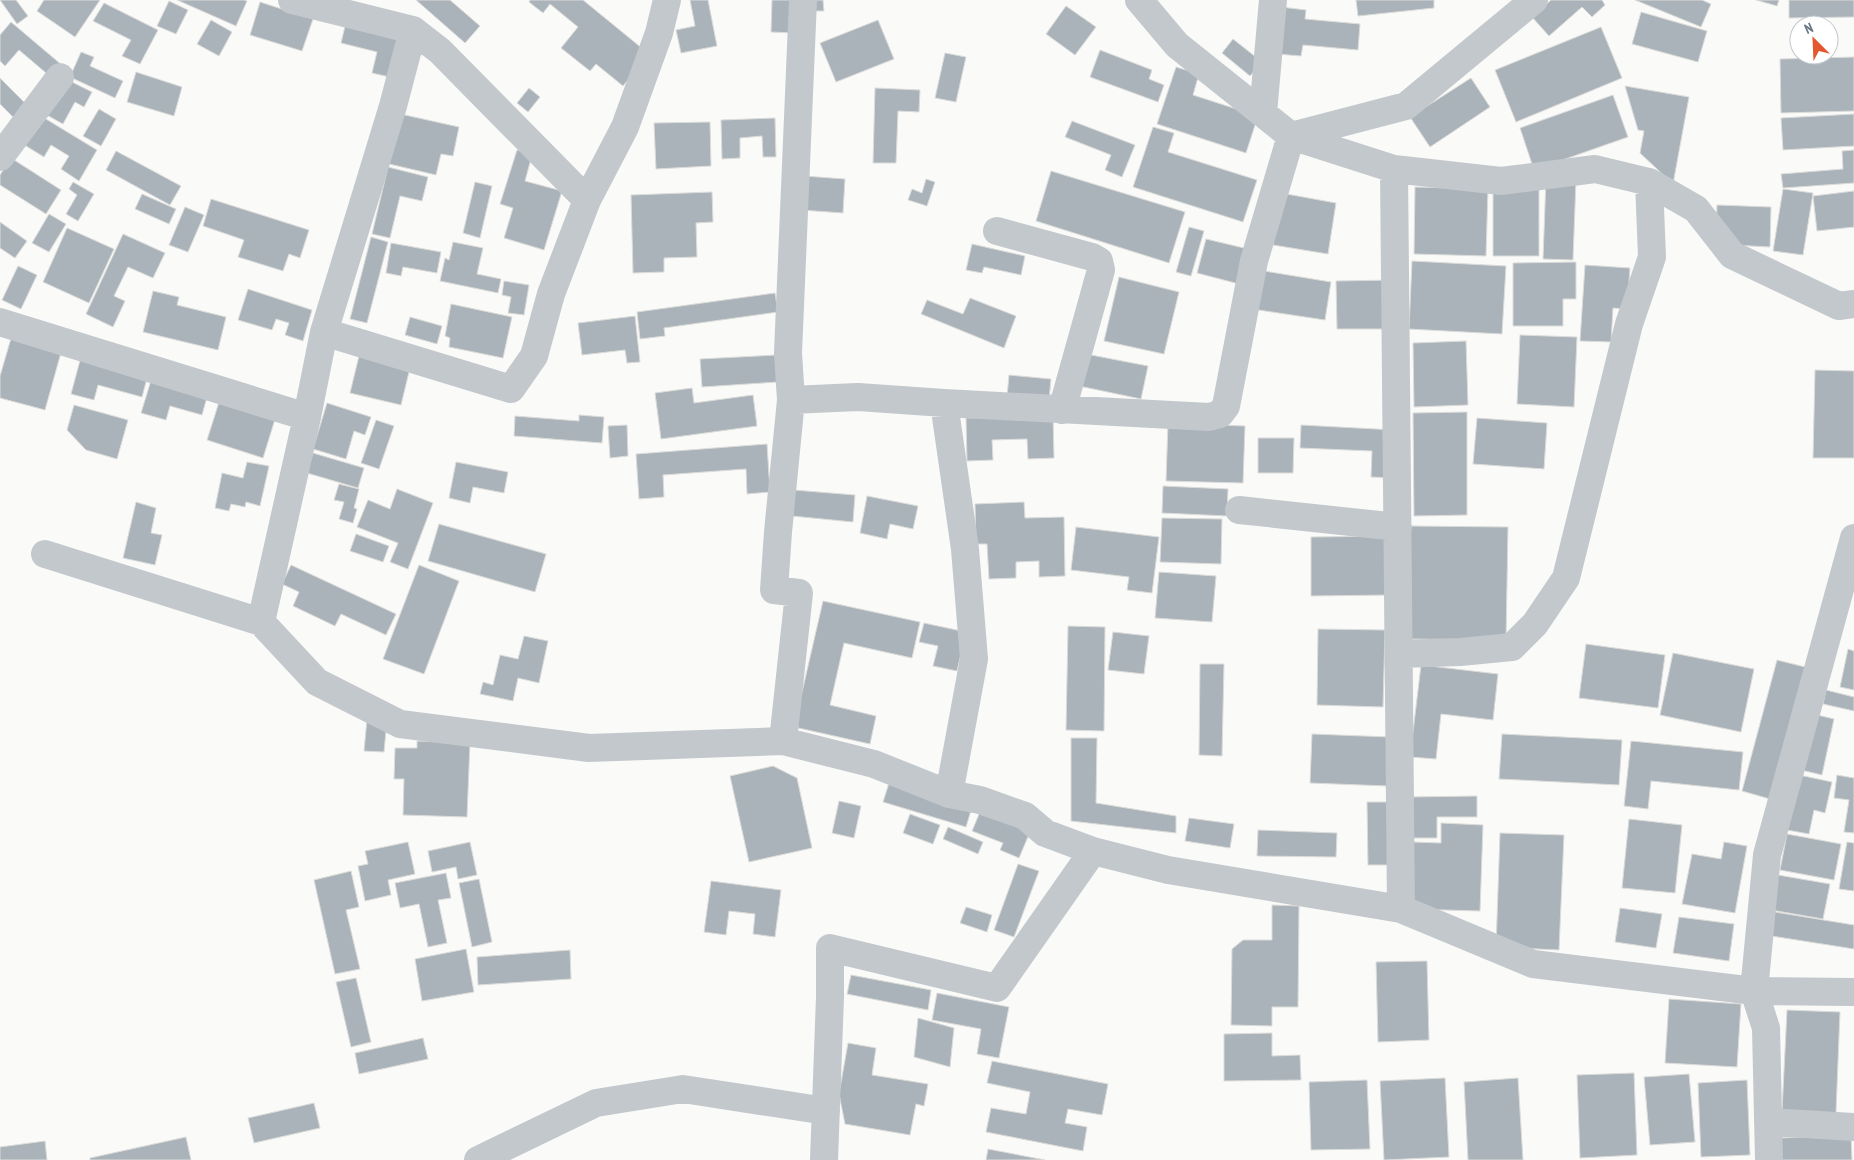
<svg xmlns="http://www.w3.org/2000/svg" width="1854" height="1160" font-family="'PT Sans Narrow',sans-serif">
	<rect width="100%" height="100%" fill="#fafaf8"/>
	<path fill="#aab3b9" stroke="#dcdcda" d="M0,0H16L28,16L17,24Z
		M44,0H100L75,37L37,11Z
		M177,0H244L247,1L236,26Z
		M416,0H450L480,26L465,43Z
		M530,0H583L649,54L623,86L596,64L590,71L561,48L578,27L550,4L543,13L529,2Z
		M690,0H708L717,46L681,53L676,30L695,26Z
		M772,0H795L794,33L771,32Z
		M808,0H823L824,11H809Z
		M1356,0H1434V8L1358,16Z
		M1551,0H1602L1605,5L1592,17L1582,7L1549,36L1532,17Z
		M1635,0H1702L1711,4L1701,27Z
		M1756,0H1779L1777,6Z
		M1789,0H1854V17L1789,18Z
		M169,1L188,10L176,34L157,26Z
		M260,2L313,19L302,51L250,35Z
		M104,3L158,30L140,64L122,56L131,40L93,21Z
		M1066,6L1096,27L1075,55L1046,34Z
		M1281,7L1306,10L1305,19L1360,24L1358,50L1303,45L1301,56L1277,54Z
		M1641,12L1707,31L1698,62L1632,44Z
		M211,20L232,32L219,56L197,44Z
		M878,20L894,59L836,82L820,43Z
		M11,22L63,66L52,78L19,50L5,66L0,61V35Z
		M346,22L404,36L394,78L372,73L377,52L341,43Z
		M1601,27L1622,78L1516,122L1495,70Z
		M1233,39L1262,62L1250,76L1222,53Z
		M1100,50L1152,70L1149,79L1164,85L1158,102L1090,77Z
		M81,52L94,57L90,66L123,81L115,98L70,77Z
		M945,53L966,57L956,102L935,98Z
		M1854,57V111L1781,113L1780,59Z
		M1176,67L1199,74L1193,95L1258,116L1246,153L1157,124Z
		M136,72L182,87L174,116L127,102Z
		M0,78L28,106L15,119L0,104Z
		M64,78L92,92L84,107L75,102L63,124L45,114Z
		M1471,78L1490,107L1430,147L1410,117Z
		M1625,86L1689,97L1673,184L1640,153L1644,131L1638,130Z
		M529,88L540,97L528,112L517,103Z
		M875,88L920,90L919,112L898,111L896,163H873Z
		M1613,95L1628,137L1534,170L1520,128Z
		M99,109L116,119L101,146L83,136Z
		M36,113L97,150L79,181L61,169L69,156L51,145L44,157L18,141Z
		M396,113L459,127L453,156L441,154L436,175L385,163Z
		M1854,114V146L1783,150L1781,118Z
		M775,118L776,157H763L762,136L740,138V158L722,159L721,120Z
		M1072,121L1135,145L1122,177L1105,170L1111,155L1065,137Z
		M710,122L711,166L656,169L654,123Z
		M1153,127L1174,133L1168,152L1257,180L1243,222L1133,187Z
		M517,150L532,155L525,181L562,191L544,250L504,238L513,208L500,204Z
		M1854,150V183L1783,188L1781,174L1843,169L1842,151Z
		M116,151L181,186L170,205L106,170Z
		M11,158L61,190L46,214L0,185V175Z
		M388,167L428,177L422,201L400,196L390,238L372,234Z
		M1051,171L1185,212L1169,263L1036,221Z
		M804,176L845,179L843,213L801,210Z
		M1546,178L1576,180L1573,260L1543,259Z
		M926,179L935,182L927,206L908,200L912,189L922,193Z
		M73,182L94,194L78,221L66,214L77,195L69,189Z
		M475,182L492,186L480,238L463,233Z
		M1493,185H1539V256H1493Z
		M1415,187L1488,189L1486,256L1414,254Z
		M1783,189L1813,193L1803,255L1773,251Z
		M1854,191V227L1817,231L1813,196Z
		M712,192L713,222L696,223L697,257L664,258V272L633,273L631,195Z
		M1281,193L1336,203L1328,254L1273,245Z
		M142,194L176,209L169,224L135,209Z
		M211,199L309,230L300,258L289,254L283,271L238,257L244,240L203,226Z
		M1717,205L1771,207L1770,247L1732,245V233L1716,231Z
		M185,207L204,215L188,252L169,245Z
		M49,214L66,224L49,252L32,243Z
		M0,222L27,241L15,258L0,248Z
		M1189,227L1204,231L1191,276L1176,272Z
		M67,228L114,249L89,303L43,282Z
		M123,234L165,253L153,278L128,267L114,296L125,301L113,327L86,314Z
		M371,237L388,242L367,323L350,319Z
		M1206,239L1248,249L1239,284L1197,273Z
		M453,242L483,248L477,274L501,279L498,293L440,281L445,258L449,260Z
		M391,243L441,252L437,273L403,267L401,276L386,273Z
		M972,244L1025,256L1021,275L984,267L982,273L966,270Z
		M1412,261L1506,266L1502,334L1409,329Z
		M1576,262V299H1563V326H1513V263Z
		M1585,265L1630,268L1627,309L1613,308L1611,342L1580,341Z
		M18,266L37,275L21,309L2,300Z
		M1258,270L1331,282L1325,320L1252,309Z
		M1119,277L1179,292L1164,354L1104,341Z
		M1394,280L1395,329H1337L1336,281Z
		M504,281L529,285L524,315L508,313L511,297L502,295Z
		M248,289L312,310L303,341L285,335L289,323L276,319L272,330L238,320Z
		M153,291L179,297L177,305L226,317L218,350L143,332Z
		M775,293L778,312L664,328L665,336L640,339L637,312Z
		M970,298L1016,316L1004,348L921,314L927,300L963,314Z
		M451,304L512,317L503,358L449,347L450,338L445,336Z
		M635,316L640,362L627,363L625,350L582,355L578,323Z
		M410,317L442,326L437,344L405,335Z
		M12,335L62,349L45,410L0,398V376Z
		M1520,335L1577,337L1574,407L1517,404Z
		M1466,341L1468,405L1414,407L1413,343Z
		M82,353L149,371L142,397L98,385L94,400L71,394Z
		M1086,354L1148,366L1141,399L1079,386Z
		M776,355L778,382L702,387L700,359Z
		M359,356L410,368L401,405L350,393Z
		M1815,370L1854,371V458H1813Z
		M153,374L209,390L202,415L170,406L166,420L141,413Z
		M1009,375L1051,379L1049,400L1007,397Z
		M692,388L694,403L753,395L757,426L661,439L655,393Z
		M220,399L276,416L263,458L207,440Z
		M327,403L371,417L365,435L354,431L346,459L313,449Z
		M74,405L128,420L117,459L86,450L67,430Z
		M1467,412V515L1414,516L1413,413Z
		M579,415L604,417L602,443L514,436L515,416L579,421Z
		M1053,415L1054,458L1028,459L1027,439L992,440L993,460L967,461L966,418Z
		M1477,418L1547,423L1544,469L1473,464Z
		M376,420L394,426L379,469L361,463Z
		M1168,423L1245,426L1243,483L1166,481Z
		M627,425L628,456L610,458L608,426Z
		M1301,425L1395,430L1393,478L1371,477L1372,451L1300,448Z
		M1258,438H1294L1293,473H1258Z
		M767,444L770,492L747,494L746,469L663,475L664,497L639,499L636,454Z
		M313,453L364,468L358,488L307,473Z
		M247,462L269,466L260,506L246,502L245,507L231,504L229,511L215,508L222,473L243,478Z
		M456,462L508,472L504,493L473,487L470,503L449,498Z
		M339,484L359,489L354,508L357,509L353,523L339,519L344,502L334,500Z
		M1163,486L1228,489L1227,516L1162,513Z
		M397,489L433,503L408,569L390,562L398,543L357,527L368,500L390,509Z
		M794,490L855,495L853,522L792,516Z
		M867,496L918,506L913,529L890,524L887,539L860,533Z
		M136,502L156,508L151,533L162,535L155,565L123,558Z
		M1024,502L1025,518L1064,517L1065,576L1039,577V561L1016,562V578L989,579L987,544H976L975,504Z
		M1162,518L1222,519L1221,564L1160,562Z
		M439,524L546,554L535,592L428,561Z
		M1410,526L1508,527L1506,640L1408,639Z
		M1076,527L1159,537L1152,593L1127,590L1129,577L1071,570Z
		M356,534L389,546L383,562L350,551Z
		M1389,536V595L1311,596V537Z
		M291,565L396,614L386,635L341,614L335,626L293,606L299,592L282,584Z
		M419,565L459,581L424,674L383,659Z
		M1159,572L1216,576L1212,622L1155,618Z
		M823,601L920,622L912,658L844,643L830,705L876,716L870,744L794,727Z
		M924,623L966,632L957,671L933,666L938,646L919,642Z
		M1068,626L1105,627L1104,731L1066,730Z
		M1318,629L1385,630L1383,707L1317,705Z
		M1113,632L1149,636L1144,674L1108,670Z
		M524,636L548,641L539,683L518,678L513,701L480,694L483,682L493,685L500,655L518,659Z
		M1586,644L1665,655L1658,708L1579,698Z
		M1848,649L1854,651V690L1840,687Z
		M1673,653L1754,669L1741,732L1660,715Z
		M1777,660L1805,667L1770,799L1742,791Z
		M1200,664H1224L1222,756L1199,755Z
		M1421,665L1498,674L1493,720L1441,714L1436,759L1410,757Z
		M1826,690L1854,697V711L1823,704Z
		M1809,713L1834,719L1822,775L1797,769Z
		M367,719L387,720L384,752L364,751Z
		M1312,734L1390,737L1388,786L1310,783Z
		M1502,734L1622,740L1619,785L1499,779Z
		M1071,738H1097L1096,803L1176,816V833L1071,821Z
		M417,741L470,743L467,817L403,815L404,779H394L395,748H417Z
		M1631,741L1743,752L1739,790L1651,781L1648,809L1624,806Z
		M773,766L797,778L812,848L749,862L730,776Z
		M1799,775L1832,782L1825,813L1814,810L1809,834L1787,830Z
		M1837,775L1854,778V833L1844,832L1849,800L1834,798Z
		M889,783L972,807L966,827L883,802Z
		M1477,796V817H1437V838H1407V797Z
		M839,801L861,806L854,838L832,833Z
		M1367,802H1388V865H1368Z
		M980,812L1030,832L1019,858L1000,850L1003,843L972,831Z
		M910,814L940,825L933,844L903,833Z
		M1189,818L1234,824L1230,848L1185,841Z
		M1629,819L1682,825L1675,893L1622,888Z
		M1441,823L1483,825L1480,911L1410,909L1412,842L1441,843Z
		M948,827L983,842L978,854L943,839Z
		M1258,830L1337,833L1336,857L1257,856Z
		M1500,833L1564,835L1559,950L1496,947Z
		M1787,834L1841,844L1834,880L1780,870Z
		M408,842L415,874L388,880L391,895L365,901L358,866L368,864L365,851Z
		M470,842L477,875L458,879L456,867L432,872L428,851Z
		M1724,842L1747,846L1735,913L1682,904L1692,854L1721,859Z
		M1847,842L1854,843V891L1839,889Z
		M1018,864L1039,871L1014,937L994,930Z
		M351,871L359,907L346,910L360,969L335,974L314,880Z
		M446,873L451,898L438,900L447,943L428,947L419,904L400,908L395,883Z
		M1778,875L1830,884L1823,919L1771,910Z
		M479,879L492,942L472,947L459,883Z
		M711,881L781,890L775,937L753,934L755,914L729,911L726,935L704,932Z
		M1272,905L1299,906L1298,1007H1272V1026L1231,1025L1232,949L1243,940H1272Z
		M966,907L992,915L987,932L960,923Z
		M1620,908L1662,914L1656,948L1615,942Z
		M1769,911L1854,925V949L1765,935Z
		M1679,917L1734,924L1729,961L1673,953Z
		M466,949L474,992L422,1001L415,959Z
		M570,950L571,979L478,985L477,957Z
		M1427,961L1429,1040L1378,1042L1376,962Z
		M851,975L931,990L928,1010L847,994Z
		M356,978L371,1042L351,1047L336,982Z
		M937,993L1009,1007L999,1058L977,1054L981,1029L932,1020Z
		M1669,999L1741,1004L1737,1067L1665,1063Z
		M1787,1010L1840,1012L1836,1113L1782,1111Z
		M918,1018L954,1028L950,1067L914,1057Z
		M1272,1033V1056L1300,1055L1301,1080L1224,1081V1034Z
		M423,1038L428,1059L359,1074L355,1053Z
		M848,1043L876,1048L872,1075L928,1084L924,1106L916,1104L910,1135L845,1124L839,1094Z
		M992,1061L1108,1084L1102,1115L1068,1109L1065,1123L1087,1127L1083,1151L986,1132L991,1108L1026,1114L1030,1092L987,1083Z
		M1634,1073L1637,1155L1580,1158L1577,1075Z
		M1689,1074L1695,1142L1650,1145L1644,1077Z
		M1445,1078L1449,1157L1384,1160L1380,1081Z
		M1518,1078L1523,1160H1468L1464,1082Z
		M1367,1080L1370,1149L1311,1150L1309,1082Z
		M1747,1080L1750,1155L1701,1157L1698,1083Z
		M314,1103L320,1128L254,1143L248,1118Z
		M1851,1136L1852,1160H1777L1776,1138Z
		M186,1137L191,1160H90V1158Z
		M45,1141L47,1160H0V1147Z
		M988,1149L1045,1160H986Z"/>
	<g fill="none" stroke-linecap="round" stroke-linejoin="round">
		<path stroke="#c3c8cc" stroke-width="28" d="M292,0L413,30L440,51L587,200
			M803,0L788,353L791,400L858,397L944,403L1209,417L1220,414L1226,406L1254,261L1291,136L1406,106L1534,0
			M1139,0L1177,45L1291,136L1394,169L1501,181L1595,169L1649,182L1696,209L1732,255L1839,306L1854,304
			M1263,113L1273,0
			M0,157L60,77
			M1394,169L1401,909
			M997,231L1092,257L1099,261L1101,270L1062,410
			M0,322L307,417
			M324,332L511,389L534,356L551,294L587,200L625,127L659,33L667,0
			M944,403L965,549L974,659L949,794
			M1239,510L1398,527
			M45,554L261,622L317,682L400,724L589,748L783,741L874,764L949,794L980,800L1025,816L1045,833L1093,851L1168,870L1401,909L1533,964L1754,991L1854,992
			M261,622L307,417L324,332L393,106L413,30
			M1399,654L1460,652L1512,647L1535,624L1566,578L1629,324L1652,257L1649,182
			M783,741L799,593L774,590L778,532L791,400
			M1768,1122L1854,1127
			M478,1160L596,1103L683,1089L826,1111
			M824,1160L830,997V948L997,988L1093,851
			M1769,1160L1766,1028L1754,991L1767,855L1854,538"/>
	</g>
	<g transform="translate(1814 40) rotate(336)"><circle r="24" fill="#ffffff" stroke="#c1c8cd"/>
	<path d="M0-4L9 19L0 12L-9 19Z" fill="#e4572e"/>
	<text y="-8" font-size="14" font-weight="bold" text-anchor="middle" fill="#657683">N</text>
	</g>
</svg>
